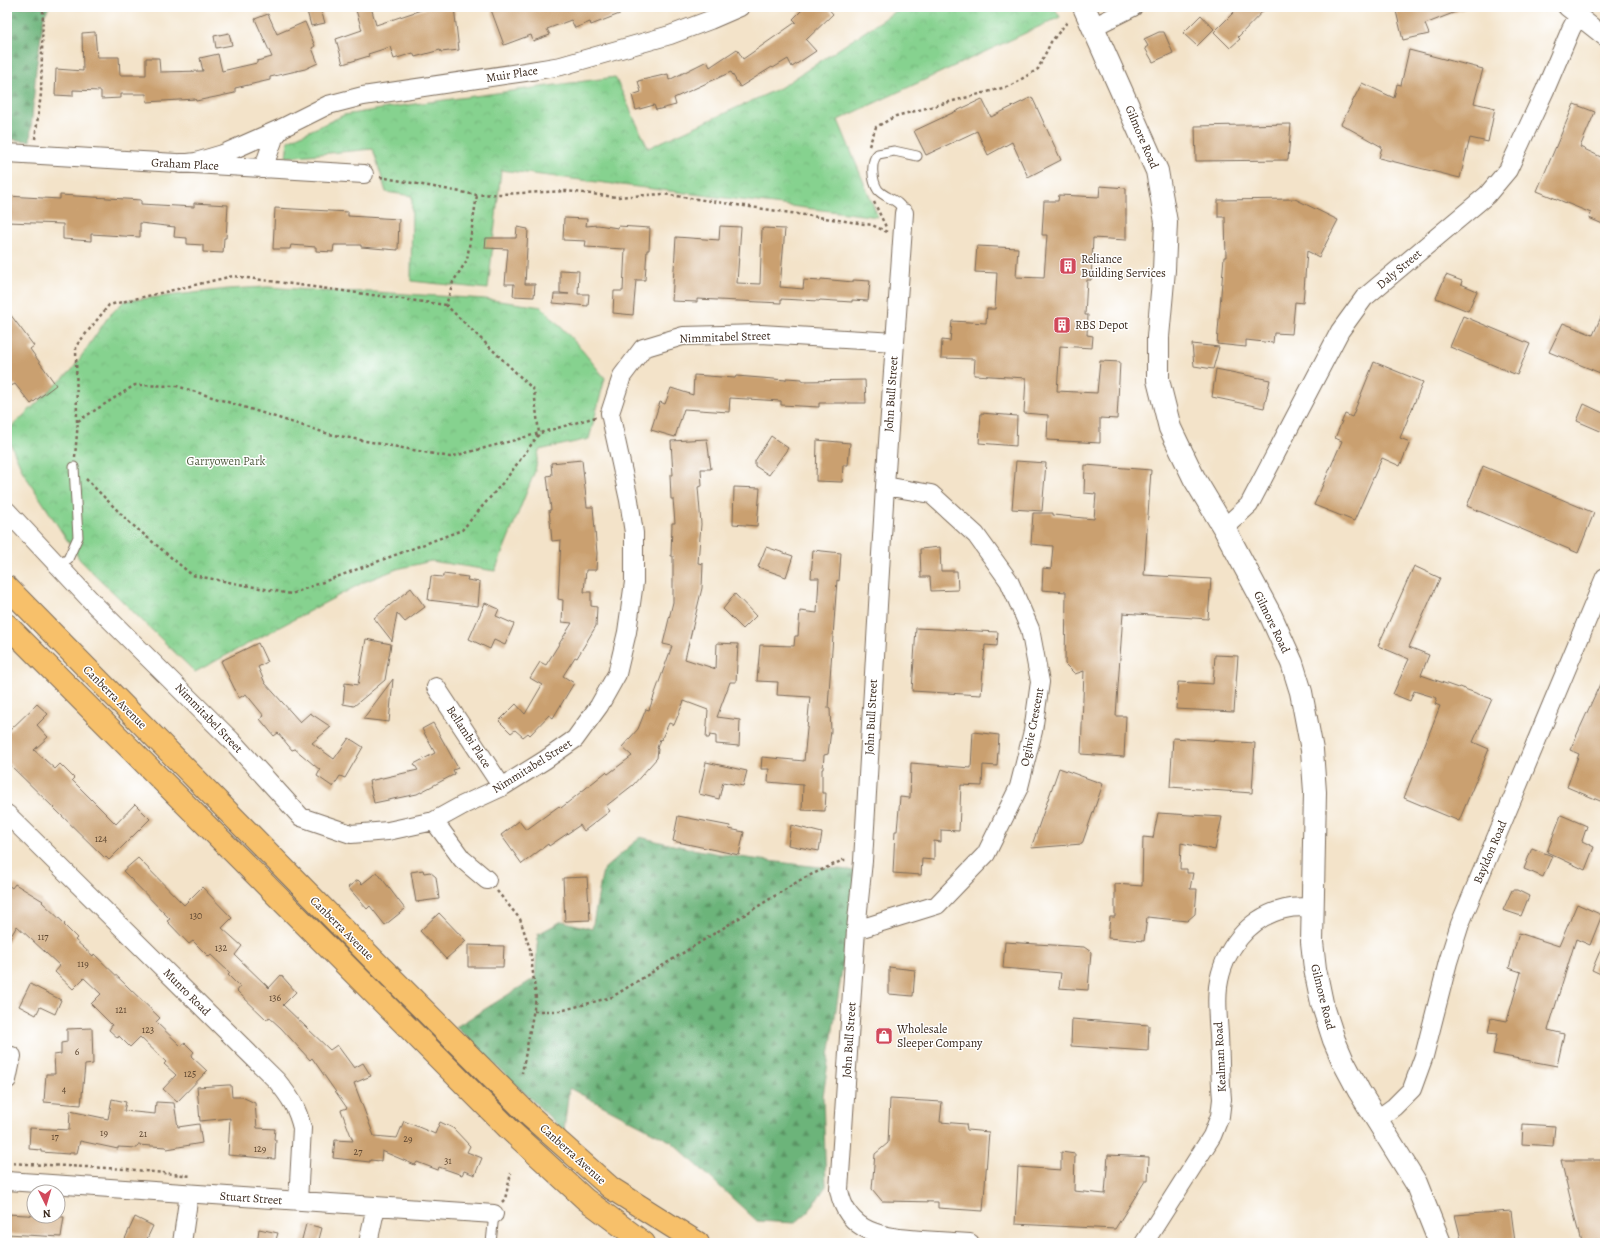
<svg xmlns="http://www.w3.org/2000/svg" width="1612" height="1250" font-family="Alegreya,serif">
	<defs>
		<pattern id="forest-firs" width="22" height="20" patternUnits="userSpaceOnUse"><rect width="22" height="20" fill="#6cb47a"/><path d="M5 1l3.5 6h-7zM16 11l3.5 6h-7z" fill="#5a9363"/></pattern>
		<pattern id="park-crowns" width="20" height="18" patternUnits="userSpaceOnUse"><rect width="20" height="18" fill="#86d28f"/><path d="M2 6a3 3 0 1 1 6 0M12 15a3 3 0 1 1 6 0" fill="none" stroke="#75b47b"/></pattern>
	</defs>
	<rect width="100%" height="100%" fill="#fff"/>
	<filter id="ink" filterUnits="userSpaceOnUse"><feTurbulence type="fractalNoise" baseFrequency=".025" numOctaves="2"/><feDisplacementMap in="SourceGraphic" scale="8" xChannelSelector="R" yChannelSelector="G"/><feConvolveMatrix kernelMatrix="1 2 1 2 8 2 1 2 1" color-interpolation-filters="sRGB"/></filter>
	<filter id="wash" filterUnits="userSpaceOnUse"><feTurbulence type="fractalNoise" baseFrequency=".012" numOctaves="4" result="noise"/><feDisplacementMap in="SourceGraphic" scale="16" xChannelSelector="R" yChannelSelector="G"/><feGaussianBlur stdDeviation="0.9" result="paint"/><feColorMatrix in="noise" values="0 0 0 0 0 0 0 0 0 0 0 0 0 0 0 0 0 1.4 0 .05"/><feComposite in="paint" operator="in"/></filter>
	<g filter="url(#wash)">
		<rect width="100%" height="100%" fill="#f3e3c9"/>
		<path fill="url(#forest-firs)" stroke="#546f4c" d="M7,7H49L44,16L36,69L30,141L7,139Z
			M640,837C711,856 784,863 857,871L823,1096L826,1186L809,1211L795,1223L757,1221L672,1142L569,1088L564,1131L456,1027L535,978L538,934L562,921L592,929L603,870Z"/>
		<path fill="url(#park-crowns)" stroke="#607e56" d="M902,7H1054L1060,17L838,120L878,217L501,170L488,289L411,281L412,196L386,192L373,149L286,157L288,141L344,115L400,106L615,77L648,148L780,88Z
			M268,287L321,291L374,292L485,299L542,307L577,344L605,378L589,439L539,450L535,471L495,571L431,561L397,569L364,582L195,672L80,560L23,472L7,436V431L72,370L108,317L124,301L228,289Z"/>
		<g id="blocks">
			<path fill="#caa06f" d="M320,7L325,23L311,26L307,11Z
				M355,7H371L376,25L430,7H454L459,50L441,52L440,50L415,57L413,53L394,59L390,47L368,54L369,56L343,64L336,39L362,30Z
				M490,7H635V8L591,25L590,22L575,28L571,20L547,29L550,35L533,41L531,35L504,45Z
				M805,7H827L833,14L806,40L816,51L792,67L788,59L773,68L772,67L740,87L731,72L674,98L676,105L656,110L654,105L636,110L632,95L641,92L638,81L668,74L669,80L707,61L710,67L737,49L743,59L796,22L793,19Z
				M1239,7H1267L1238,37L1240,39L1230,48L1214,32Z
				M1395,7H1466V8L1425,24L1429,34L1403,40Z
				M268,14L277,34L305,22L315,46L312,48L318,63L305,69L270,77V80L235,88V93L196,101L195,99L147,102L146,94H121V98L101,99V91L73,90V96L55,95L56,69L83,71L82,33L95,32L97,57H119L120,75H146V58H159L160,72L203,71L200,58L218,54L222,71L257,63V61L272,57L255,19Z
				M1201,15L1214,29L1197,46L1183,33Z
				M1159,32H1164L1173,53L1153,62L1145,48L1148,46L1144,39Z
				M229,33L232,45L216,48L214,36Z
				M1409,50L1483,69L1474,103L1495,108L1488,142L1470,138L1460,178L1379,158L1382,147L1341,124L1362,83L1394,98L1397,84L1401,85Z
				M1032,97L1061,160L1028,177L1012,142L988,155L977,131L926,155L914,131L982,99L991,117Z
				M1574,104L1595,112L1580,147L1605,159V225L1589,218L1591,213L1537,191Z
				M1291,124L1288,160L1196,161L1195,126Z
				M1100,186L1126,188V240L1093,238L1091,280H1087L1085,315H1088L1087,335L1093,336L1092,348L1060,346L1057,391L1097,393L1100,361L1120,362L1117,419L1100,418V443L1047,440L1048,415L1024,413L1026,378L974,375L975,359L941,358L942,340L950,341L952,321L986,323L987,309H995L997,273L975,272L977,246L1018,248L1016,277L1044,278L1047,235H1042L1044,201H1058L1059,195L1099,197Z
				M60,195L141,200V204L194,207V203L228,205L226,238H224L223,253L203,252V245L187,244V238L174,237L175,227L140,223V237L91,234V241L63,239V224L7,222V196L60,199Z
				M1295,199L1338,220L1319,257L1307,251L1303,303L1295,302L1292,334L1274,333L1273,343L1246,340V347L1217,344L1224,257H1226L1225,217H1218V200Z
				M275,208L348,212V216L399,219L398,250L361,247V245H334L333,252L316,251V247L291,245L290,249H273Z
				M564,218L587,219L586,226L598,225L618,228V226L650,228L649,250H647L645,280H636L633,315L613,313L614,291H623L625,249L585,247L586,241L563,240Z
				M720,226L741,227L737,283L760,284L762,229L764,228L785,229L780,287L803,289L804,280L821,281V279L853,282V280L870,281L868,301L852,300V302L820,300L819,301L781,299V303L697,299V302L672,301L676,237L719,240Z
				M517,227L528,229L525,284H535L534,297L513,296L514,284H505L508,249L485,248L486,238H516Z
				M560,270L579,271L578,294H589L588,306L553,303L554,294H569L560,293Z
				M1446,275L1462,281L1461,284L1477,291L1468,311L1436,298Z
				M1605,308V375L1549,352L1563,323L1593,335Z
				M7,310L34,346L30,349L56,385L31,404L15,384L11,386L7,380Z
				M1463,316L1530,344L1517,375L1450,347Z
				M1192,344L1219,347L1213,369L1194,366Z
				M1374,362L1423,382L1400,438L1410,442L1400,466L1382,458L1354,521L1314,505L1342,441L1335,438L1345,414L1352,417Z
				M1216,369L1270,380L1264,408L1212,397Z
				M694,375L735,378L736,376L786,380V378L802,379V381L865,380L866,403H819V407L781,405V401L730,398L729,412L684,409L675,437L651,430L660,402L665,404L671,388L693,395Z
				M1584,404L1605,414V433L1577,421Z
				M981,413L1017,416L1016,446L979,443Z
				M771,436L788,448L769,475L755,466V461Z
				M707,439L711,469H701L702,486L698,487L701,524L698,563L703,564L702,588L685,659L716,669L717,643L738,644L736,682H730L717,717L740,720L739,746L716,744V736L710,735L709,738H706L708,710L684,701L674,725L669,723L661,740L660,739L657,748L658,749L657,758L633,785L606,806L610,811L584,831L580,825L549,846L548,844L522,864L501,835L519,821L526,830L559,806L561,808L606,772L608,774L632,756L622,747L638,729L646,709L649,710L672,646L663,644L673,602V556H671L672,523H675L673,499H671L670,475H673L671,441Z
				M817,440L850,443L848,465H843L842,482L816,481Z
				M582,460L587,507H593L597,553L596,570H586L584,592H591V606L597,607L596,626L577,658L575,657L563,676L574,683L553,718L549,715L530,735L528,733L523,737L515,730L511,733L499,721L516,704L525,714L542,685L530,678L540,662L546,665L572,623L562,622L563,600L558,599L561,540L552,541L549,510H551L547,476L552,475L551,463Z
				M1016,461L1046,463L1042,511L1012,509Z
				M1085,465L1151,470L1144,575L1211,579L1208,619L1123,613L1116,716H1126L1124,757L1081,754L1084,671L1075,674L1065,664L1066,592L1042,590L1043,568L1051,569L1053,546L1031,544L1033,513H1053V515L1094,519L1096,494L1084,493Z
				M1483,466L1594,513L1578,553L1467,506Z
				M734,487L760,488L757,526L733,524Z
				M766,547L793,556L786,577L758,567Z
				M940,547L941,571H957L958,590L931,591L930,577H921L920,549Z
				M813,550L841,553L839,581L837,580L829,692L828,708L830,709L831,731L828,754L824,755L823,769H822V793H826L825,811L802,810L803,785L768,782L769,769H761L762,757L804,761L810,697L777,695L778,682L757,681L760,645L794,646L795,636H798L800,611L817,613L819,578H811Z
				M1414,566L1440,578L1409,647L1429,655L1421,675L1458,688L1459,687L1492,699L1473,742L1489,749L1459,821L1404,798L1440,706L1435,704L1437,698L1414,691L1410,701L1393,694L1409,659L1378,646Z
				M443,574L468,577L467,580L480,582L478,606L428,600L431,576L443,577Z
				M411,588L425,607L405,622L397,613L392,641L374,618Z
				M735,594L756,616L743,629L723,609Z
				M485,603L499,609L496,616L514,624L505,645L494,640L490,649L469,639Z
				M916,628L998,632L997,646L985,645L981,695L912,691Z
				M366,639L391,644L385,680L354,706L343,704L345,683L358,685Z
				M258,643L267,662L258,667L265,683L300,722L310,713L331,727L312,743L334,759L349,738L363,747L345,778L340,776L333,787L317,776L320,770L295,749L292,750L278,733L274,736L260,719L264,716L246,694L239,698L221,661Z
				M1215,655L1238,656L1234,712L1176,709L1178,682L1213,684Z
				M1605,673V803L1567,787L1579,754L1570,750Z
				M393,679L389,722L363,719Z
				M37,704L48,714L37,725L48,737L34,750L55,769L60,764L74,778L72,780L116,824L135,804L150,819L109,860L106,857L105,858L7,762V733Z
				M433,723L458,768L453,770L455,774L417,794L374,803L369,781L418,770L414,764L435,753L422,729Z
				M973,732L999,735L997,766L983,765L982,786L961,785L959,831L941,830V842L934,841V860L922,859L921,875L893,873L895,831H897L900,797L910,798L911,763L971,768Z
				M1173,738L1255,743L1252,793L1170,787Z
				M706,762L747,771L743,786L723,782L719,799L699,794Z
				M1059,768L1103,784L1082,844L1031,848Z
				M1158,813L1222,817L1215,850L1181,843L1180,869H1187V873H1193L1190,889H1197L1195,914L1187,921L1147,917L1144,941L1108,938L1110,917H1115V884L1142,886L1143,837L1153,838Z
				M1561,815L1587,826L1582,841L1594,847L1585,870L1547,852Z
				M678,816L730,826L729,829L744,832L739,855L673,841Z
				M791,825L822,833L819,851L788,845Z
				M1532,848L1552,856L1543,877L1524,869Z
				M138,858L184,905L202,887L232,918L222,928L242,946L235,955L269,988L281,975L296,992L283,1005L330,1050L337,1045L354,1068L363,1063L371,1076L354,1083L374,1136L397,1138L404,1121L435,1134L440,1122L453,1128L470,1146L467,1152L482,1158L475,1175L464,1171L462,1175L439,1167L438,1170L417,1162L415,1165L382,1151L381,1161L370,1160V1162L333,1158L335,1140L353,1141L341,1110L347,1108L312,1058L310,1060L281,1028L269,1017L267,1020L237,991L240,987L228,975L230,973L211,955L209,957L193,941L189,944L167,921L170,919L123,871Z
				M423,870L424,873L430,872L436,877L439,899L416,902L411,872Z
				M377,872L405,909L385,925L370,906L367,909L348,887L358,880L362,884Z
				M587,877L590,920L565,921L563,878Z
				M7,884L12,888L15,884L43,901L42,902L65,924L64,925L77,938L75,940L93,956L94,954L160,1018L156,1022L181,1046L185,1043L194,1052L191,1056L207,1071L177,1102L163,1089L176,1075L164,1064L166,1062L140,1037L130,1047L119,1036L118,1038L109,1030L112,1025L91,1004L101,994L84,978L73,989L55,972L60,966L17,926L7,943Z
				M1512,890H1517L1529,896L1521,916L1503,910Z
				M1577,904L1602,915L1590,945L1576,939L1562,984L1548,1030L1564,1034L1557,1066L1493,1054L1497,1034L1488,1033L1491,1018L1507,1021L1521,972L1509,968L1519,933L1559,946Z
				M439,913L466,941L446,959L420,931Z
				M1605,939V976L1592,970Z
				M1005,942L1084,947L1091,952L1088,990L1059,988L1061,973L1003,968Z
				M468,945L504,946L503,967H468Z
				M889,967L915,970L913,996L889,994Z
				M30,984L61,1000L55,1014L40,1007L36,1015L19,1006Z
				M1072,1019L1149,1025L1148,1051L1071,1046Z
				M92,1028L93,1064L85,1065L81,1105L44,1102L46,1074H55L54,1055L61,1054V1043L67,1042V1029Z
				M228,1085H231L232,1097H242L255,1103L257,1128L275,1129L274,1139L276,1140L275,1159L228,1155L230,1118L200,1121L197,1087Z
				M112,1099L126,1102L124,1111L155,1114L156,1102L174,1103L178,1127L199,1124L202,1143L167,1149L166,1147L138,1145L137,1148L118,1147V1149L80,1141L77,1153H70L69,1154L41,1152V1150L29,1149L30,1128L69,1130L70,1111L108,1119Z
				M890,1099L942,1102L940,1122L966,1124L967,1130L989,1132L983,1211L938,1208V1202L882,1201L872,1189L875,1154L888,1143Z
				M1523,1124L1555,1126L1553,1146L1522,1144Z
				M1061,1152L1075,1154L1074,1191L1105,1194L1108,1155L1149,1157L1148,1181H1145L1115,1229L1015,1224L1018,1167L1061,1170Z
				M1561,1160H1605V1239L1581,1243Z
				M1511,1211L1515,1242L1462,1243L1455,1215Z
				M7,1214L64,1217L61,1237L7,1234Z
				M135,1217L153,1226L145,1243H123Z
				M306,1224L322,1228L318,1243H301Z
				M259,1229L278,1233L275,1243H257Z"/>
		</g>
	</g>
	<g filter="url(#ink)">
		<use href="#blocks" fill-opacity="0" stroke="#7b6b5a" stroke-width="1"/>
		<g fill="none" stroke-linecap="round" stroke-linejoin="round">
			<defs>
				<path id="service" d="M904,213C900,199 886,199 878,190C872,181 870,161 878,154L894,151L917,156
					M58,565L68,559L78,537L74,467
					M491,1243L494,1214"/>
				<path id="minor" d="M1567,7L1605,37
					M1093,27L1133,7
					M7,153L364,174
					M180,164L196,162L223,154L282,128L328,105L363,96L525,72L561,66L670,35L710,20L740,7
					M263,169L274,138L282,128
					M904,213L885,486L863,861L856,930L839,1190C847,1234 884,1237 921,1240C937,1241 954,1242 970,1243
					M7,511L96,606L231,740L301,817L351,834L388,831L434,821L463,805L502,787L545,760L575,739L599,706L617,674L627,632L634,582V533L629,500L610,413L622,376L643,348L683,336L761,334L895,342
					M1224,528L1249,505L1340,331L1364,298L1487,195L1508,170L1545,90L1571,29L1578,16
					M436,687L502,787
					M7,814L277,1081C290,1097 297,1107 302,1128L298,1201
					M434,821L462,859L487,880
					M856,930L937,905L986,854L1019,787L1033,731L1040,682L1030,629L1009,581L976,535L931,494L885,486
					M7,1080L12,1056
					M1376,1120L1394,1107L1412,1089L1424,1056L1448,962L1460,924L1605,577
					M7,1181L494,1214
					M182,1243L189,1194
					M368,1243L376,1206
					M1144,1243L1212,1136L1220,1116L1222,1099C1220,1078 1220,1057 1219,1035C1218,1019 1216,1003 1218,987C1223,950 1249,917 1285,909C1294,907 1303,907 1312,908"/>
				<path id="tertiary" d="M1084,7L1157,171L1166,222L1164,270L1158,337V380L1170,428L1194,478L1224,528L1271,616L1292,663L1301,692L1312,750L1315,792L1312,942L1315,969L1322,1003L1334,1040L1343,1061L1359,1091L1416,1183L1440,1243"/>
				<path id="trunk" d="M7,587L378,964L530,1116L611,1188L698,1243
					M7,625L510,1130L585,1199L644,1243"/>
			</defs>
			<use href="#service" stroke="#7b6b5a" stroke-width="11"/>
			<use href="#minor" stroke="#7b6b5a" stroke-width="20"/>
			<use href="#tertiary" stroke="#7b6b5a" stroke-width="24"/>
			<use href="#trunk" stroke="#7b6b5a" stroke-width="24"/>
			<path stroke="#7b6b5a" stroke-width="2.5" stroke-dasharray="3 3" stroke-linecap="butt" d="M35,139L41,94L43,10L45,7
				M869,146L876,127L896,116L1010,86L1038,69L1051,42L1068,21
				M380,177L477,195L567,191L616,197L663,194L872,225L887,232
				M874,202L886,227
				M77,422L76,346L109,305L233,276L446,305
				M75,457L78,421L135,385L177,386L329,434L450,457L515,440L596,417
				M86,479L129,522L192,575L291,594L462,530L506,479L539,434L534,390L446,305L453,282L467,260L477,195
				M497,891L520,919L530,949L536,998L522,1073
				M534,1011H560L612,997L802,879L843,860H848
				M7,1163L126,1169L192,1176
				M502,1202L505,1199L511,1173"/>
			<use href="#service" stroke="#fff" stroke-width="9"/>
			<use href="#minor" stroke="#fff" stroke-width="18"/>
			<use href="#tertiary" stroke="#fff" stroke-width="22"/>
			<use href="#trunk" stroke="#f7c06b" stroke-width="22"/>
		</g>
	</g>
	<defs>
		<symbol id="building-square" viewBox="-11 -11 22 22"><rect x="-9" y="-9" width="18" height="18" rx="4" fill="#d1495b" stroke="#fff"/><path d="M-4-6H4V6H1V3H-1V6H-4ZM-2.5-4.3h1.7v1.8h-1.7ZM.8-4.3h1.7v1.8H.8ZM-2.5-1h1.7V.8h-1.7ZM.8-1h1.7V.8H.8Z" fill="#fff"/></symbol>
		<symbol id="shop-square" viewBox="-11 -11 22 22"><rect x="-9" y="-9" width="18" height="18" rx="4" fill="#d1495b" stroke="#fff"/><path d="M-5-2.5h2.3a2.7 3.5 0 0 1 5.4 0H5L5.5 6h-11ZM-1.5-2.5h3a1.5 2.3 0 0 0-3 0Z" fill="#fff"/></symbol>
	</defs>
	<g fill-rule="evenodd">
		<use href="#building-square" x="1058" y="256" width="20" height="20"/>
		<use href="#building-square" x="1052" y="315" width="20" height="20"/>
		<use href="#shop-square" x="874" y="1026" width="20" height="20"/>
	</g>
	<g text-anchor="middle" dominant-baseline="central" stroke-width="3" stroke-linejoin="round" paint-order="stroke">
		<g font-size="10" fill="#5f4832">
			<text x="101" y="838">124</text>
			<text x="196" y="915">130</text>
			<text x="43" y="936">117</text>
			<text x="221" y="947">132</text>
			<text x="83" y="963">119</text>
			<text x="275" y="997">136</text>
			<text x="121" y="1009">121</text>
			<text x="148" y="1029">123</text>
			<text x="77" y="1051">6</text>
			<text x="190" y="1073">125</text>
			<text x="64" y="1089">4</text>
			<text x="104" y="1132">19</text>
			<text x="143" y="1133">21</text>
			<text x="55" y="1136">17</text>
			<text x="408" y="1138">29</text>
			<text x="260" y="1148">129</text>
			<text x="358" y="1151">27</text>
			<text x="448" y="1160">31</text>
		</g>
		<g font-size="12" fill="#3b2a1e" stroke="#fff">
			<text transform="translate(512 74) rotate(-9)">Muir Place</text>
			<text transform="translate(1142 137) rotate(67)">Gilmore Road</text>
			<text transform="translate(185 164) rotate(3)">Graham Place</text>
			<text transform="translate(1399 269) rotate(-40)">Daly Street</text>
			<text transform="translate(725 337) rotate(-2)">Nimmitabel Street</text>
			<text transform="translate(891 394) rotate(-86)">John Bull Street</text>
			<text transform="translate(1272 622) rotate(64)">Gilmore Road</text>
			<text transform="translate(115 697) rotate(45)">Canberra Avenue</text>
			<text transform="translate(871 717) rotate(-87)">John Bull Street</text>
			<text transform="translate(209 718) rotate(46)">Nimmitabel Street</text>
			<text transform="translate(1032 727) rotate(-79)">Ogilvie Crescent</text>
			<text transform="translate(469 737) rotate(57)">Bellambi Place</text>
			<text transform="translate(532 766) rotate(-32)">Nimmitabel Street</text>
			<text transform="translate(1490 852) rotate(-67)">Bayldon Road</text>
			<text transform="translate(342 928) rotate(45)">Canberra Avenue</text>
			<text transform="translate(187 992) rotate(45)">Munro Road</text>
			<text transform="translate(1323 997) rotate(76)">Gilmore Road</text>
			<text transform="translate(849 1040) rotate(-86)">John Bull Street</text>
			<text transform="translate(1220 1057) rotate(-93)">Kealman Road</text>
			<text transform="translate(573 1154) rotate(42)">Canberra Avenue</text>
			<text transform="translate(251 1198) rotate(4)">Stuart Street</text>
		</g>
		<g font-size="12" fill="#3b2a1e" stroke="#fff" text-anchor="start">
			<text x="1081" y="259">Reliance<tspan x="1081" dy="14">Building Services</tspan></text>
			<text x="1075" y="325">RBS Depot</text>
			<text x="897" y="1029">Wholesale<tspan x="897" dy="14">Sleeper Company</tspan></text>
		</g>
		<g font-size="12" fill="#525c40" stroke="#fff">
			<text x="226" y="461">Garryowen Park</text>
		</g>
	</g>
	<rect width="1612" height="1250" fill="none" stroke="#fff" stroke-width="24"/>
	<g transform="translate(46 1204) rotate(175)"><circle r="19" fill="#ffffff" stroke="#b1aaa5"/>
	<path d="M0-3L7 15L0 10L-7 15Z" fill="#d1495b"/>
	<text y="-6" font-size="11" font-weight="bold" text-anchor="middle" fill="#3b2a1e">N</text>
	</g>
</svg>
